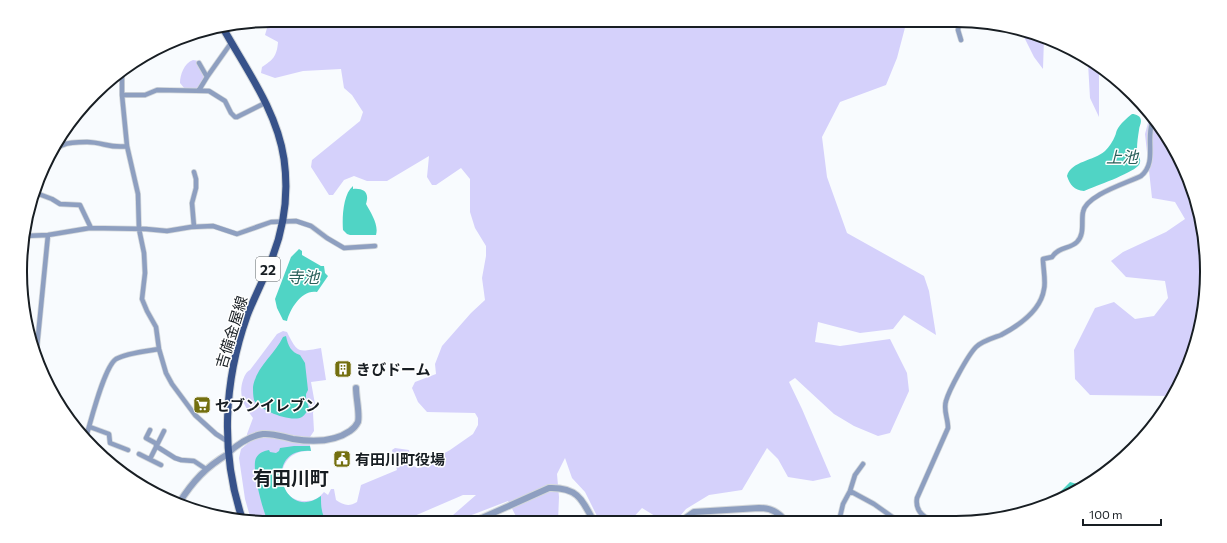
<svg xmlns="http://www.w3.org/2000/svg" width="1227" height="543" font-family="Commissioner,'Noto Sans JP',sans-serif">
	<rect width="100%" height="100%" fill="#f8fbfe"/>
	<path fill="#d5d1fb" d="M274,20H907L897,58L886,85L840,102L822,137L827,177L847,233L924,276L929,291L936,335L904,315L893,329L860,333L818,322L815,342L840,346L890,339L907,373L909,391L890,433L878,436L854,426L834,414L795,378L789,382L802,409L831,477L813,481L788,477L778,459L767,448L742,490L709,495L686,509L675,522H654L655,516L642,508L629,522H600L585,492L572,478L565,458L557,474L559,497L558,522H519L508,501L464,518L445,522L476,495H463L405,520L386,523H272L251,520L245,499L239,458L241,449L247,444V434L253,418C244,406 238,395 243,380C245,375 246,372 250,370L277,334L283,331L287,332C298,354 298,352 321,348L326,380L311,382L315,404L313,413L314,431L310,437V446L311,451C273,448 273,502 306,501C314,501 319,498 324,492L328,495L331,489H334L336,500C343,505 349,507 357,502L361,485L397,470L392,450L395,448L409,450L411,465L418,468L450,450L473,434L478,425V418L475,413L427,412L418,402L412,388L415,382L436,374L435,364L442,346L471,313L485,300L482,278L486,256V246L475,228L470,212V179L461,168L436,185H432L427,177L429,156L387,181H367L354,176L344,180L333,195H329L311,167L312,160L360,121L363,112L352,95L344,88L341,69L303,71L275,78L261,73L262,67C273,60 277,56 278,42L265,35L267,28Z
		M1021,31L1037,33L1044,38L1043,69L1034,57Z
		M193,60L199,61L207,74L198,88L185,89L180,83C180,75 184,63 193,60Z
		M1088,63L1099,70V117L1090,98Z
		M1149,119L1181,160L1206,255L1194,353L1170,396L1090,395L1075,379L1074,350L1095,308L1114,302L1135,319L1154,316L1168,298L1165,281L1126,277L1111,261L1123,252L1166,232L1185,219L1175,202L1152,198L1145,134Z"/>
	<path fill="#50d4c5" d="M1132,114C1136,114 1141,116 1141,121C1141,124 1139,127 1139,130C1138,136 1137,143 1137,149C1138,155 1143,161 1138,166C1130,174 1096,186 1084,191C1074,190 1070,185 1067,176C1071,161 1094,161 1105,151C1109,147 1113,141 1115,136C1116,134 1116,132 1117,130C1120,124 1127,118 1132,114Z
		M353,186V189C363,188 370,192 366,204C371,213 379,225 376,235H350L347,234L343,230C342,218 343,194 353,186Z
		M299,249L302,251V255L321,266H324L325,273L328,276L317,292C302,289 290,309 287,321L283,320L277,308L275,299L291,257Z
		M286,336C288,346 291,352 300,355L305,363L308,390L306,394V399L309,408C307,411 305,415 302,417C291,423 259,410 254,400C253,396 253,391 253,387C256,367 275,354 283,337Z
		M294,446H310L311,451C261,447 282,524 321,496C321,506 321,515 328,523L268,522C263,511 251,468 256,458C259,453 263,451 269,450L270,452L276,453L279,451L280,448Z
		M1070,482L1077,484L1080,488L1055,502L1061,491Z"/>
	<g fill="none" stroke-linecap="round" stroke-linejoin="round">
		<defs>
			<path id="minor" d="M959,21L958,30L961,40
				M199,63L207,77
				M122,73V95L127,146L138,194L139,229L144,253L145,273L142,299L147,311L156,327L159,349L166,373L172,384L195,415L216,434L227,441
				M199,90L207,77L231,43
				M122,95H145L157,90L209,91L225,101L231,113L235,117H237L265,103
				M52,151C57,150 58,147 63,145C69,142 80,142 87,142C102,142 112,149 127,146
				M194,172L196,179V188L192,203L194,227
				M36,193L52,199L60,204L80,205L91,228
				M24,236L48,235L90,228L146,229L167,231L191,227L213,226L237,234L271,222L296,221L311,226L327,238L344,248L375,246
				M37,347L48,235
				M90,427L109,434L110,443L128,450
				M150,430L146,438L157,444
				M86,437C91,421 104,367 116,359C126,353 147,351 159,349
				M156,446L175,458L181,460L194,461L206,469
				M139,454L161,465
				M150,459L164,431
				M850,491L874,504L898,521
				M839,521L843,504L850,491L855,475L863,464
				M915,521L922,516
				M932,521C922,516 915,510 917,498L948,428C948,418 943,410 946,401C949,390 968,355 976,347C982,341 993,338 1001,335C1018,326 1041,310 1044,289C1046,282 1043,267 1043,259L1052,257C1058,247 1070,249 1077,242C1085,234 1081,222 1083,212C1086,195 1127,183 1141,176C1157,163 1146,141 1152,123"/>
			<path id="tertiary" d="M228,453C238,444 249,436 263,434C273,433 283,437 293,439C311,442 334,442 350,431C353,429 356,426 358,422C360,414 356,398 356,388
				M179,503C193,481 206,467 228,454
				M473,522L549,488C577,487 582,499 594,522
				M683,522L687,517L694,512L759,508C770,508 779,512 785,521"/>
			<path id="primary" d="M223,28C246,69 277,111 284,159C289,195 284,230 270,263C263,281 254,298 247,316C224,381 220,452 242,518"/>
		</defs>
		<use href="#minor" stroke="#d4d8db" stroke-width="6"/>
		<use href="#tertiary" stroke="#d4d8db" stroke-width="8"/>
		<use href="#primary" stroke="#d4d8db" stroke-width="9"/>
		<use href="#minor" stroke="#8e9fc0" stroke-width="4.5"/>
		<use href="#tertiary" stroke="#8e9fc0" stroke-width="6"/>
		<use href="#primary" stroke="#37528a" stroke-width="7"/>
	</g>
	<defs>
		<symbol id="building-square" viewBox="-11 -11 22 22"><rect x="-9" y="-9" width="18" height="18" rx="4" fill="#736f0f" stroke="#fff"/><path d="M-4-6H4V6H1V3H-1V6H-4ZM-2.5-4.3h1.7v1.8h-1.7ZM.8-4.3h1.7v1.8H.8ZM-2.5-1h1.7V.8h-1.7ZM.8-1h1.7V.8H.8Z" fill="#fff"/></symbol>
		<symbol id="supermarket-square" viewBox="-11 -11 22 22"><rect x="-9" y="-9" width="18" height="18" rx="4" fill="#736f0f" stroke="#fff"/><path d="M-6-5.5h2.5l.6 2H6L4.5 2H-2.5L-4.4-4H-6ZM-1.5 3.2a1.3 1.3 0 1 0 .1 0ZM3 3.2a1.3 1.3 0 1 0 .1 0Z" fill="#fff"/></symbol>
		<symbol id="civic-square" viewBox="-11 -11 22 22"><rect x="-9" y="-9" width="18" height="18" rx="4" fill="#736f0f" stroke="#fff"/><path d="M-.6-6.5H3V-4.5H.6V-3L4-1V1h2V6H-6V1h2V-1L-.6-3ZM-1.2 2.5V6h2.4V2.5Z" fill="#fff"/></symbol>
	</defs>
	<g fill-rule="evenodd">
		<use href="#building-square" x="333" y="359" width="20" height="20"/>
		<use href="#supermarket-square" x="192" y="395" width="20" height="20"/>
		<use href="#civic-square" x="332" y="449" width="20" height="20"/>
	</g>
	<g text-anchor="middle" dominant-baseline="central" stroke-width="3" stroke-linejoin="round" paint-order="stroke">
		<rect fill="#fff" stroke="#5d6265" stroke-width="1" x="256" y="257" width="24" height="24" rx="3"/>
		<g font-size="14" font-weight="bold" fill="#181e23">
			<text x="268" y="269">22</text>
		</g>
		<g font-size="15" fill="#181e23" stroke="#fff">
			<text transform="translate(231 332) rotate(-73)">吉備金屋線</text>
		</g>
		<g font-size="15" font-weight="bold" fill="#181e23" stroke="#fff" text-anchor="start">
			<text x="356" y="369">きびドーム</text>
			<text x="215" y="405">セブンイレブン</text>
			<text x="355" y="459">有田川町役場</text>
		</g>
		<g font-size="16" font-style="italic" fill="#2a605a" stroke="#fff">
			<text x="1122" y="156">上池</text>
			<text x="303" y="276">寺池</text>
		</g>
		<g font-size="19" font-weight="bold" fill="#181e23" stroke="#fff">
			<text x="291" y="477">有田川町</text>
		</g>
	</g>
	<path d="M0 0H1227V543H0ZM271 27H956A244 244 0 0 1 1200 271V272A244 244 0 0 1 956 516H271A244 244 0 0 1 27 272V271A244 244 0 0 1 271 27Z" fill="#fff" fill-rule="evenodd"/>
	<path fill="none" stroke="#181e23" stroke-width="2" d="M271 27H956A244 244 0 0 1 1200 271V272A244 244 0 0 1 956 516H271A244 244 0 0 1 27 272V271A244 244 0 0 1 271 27Z"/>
	<path d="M1083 519v6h78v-6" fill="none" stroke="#181e23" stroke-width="2"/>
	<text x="1089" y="519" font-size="12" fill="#181e23" stroke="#ffffff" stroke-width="3" paint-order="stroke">100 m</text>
</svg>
